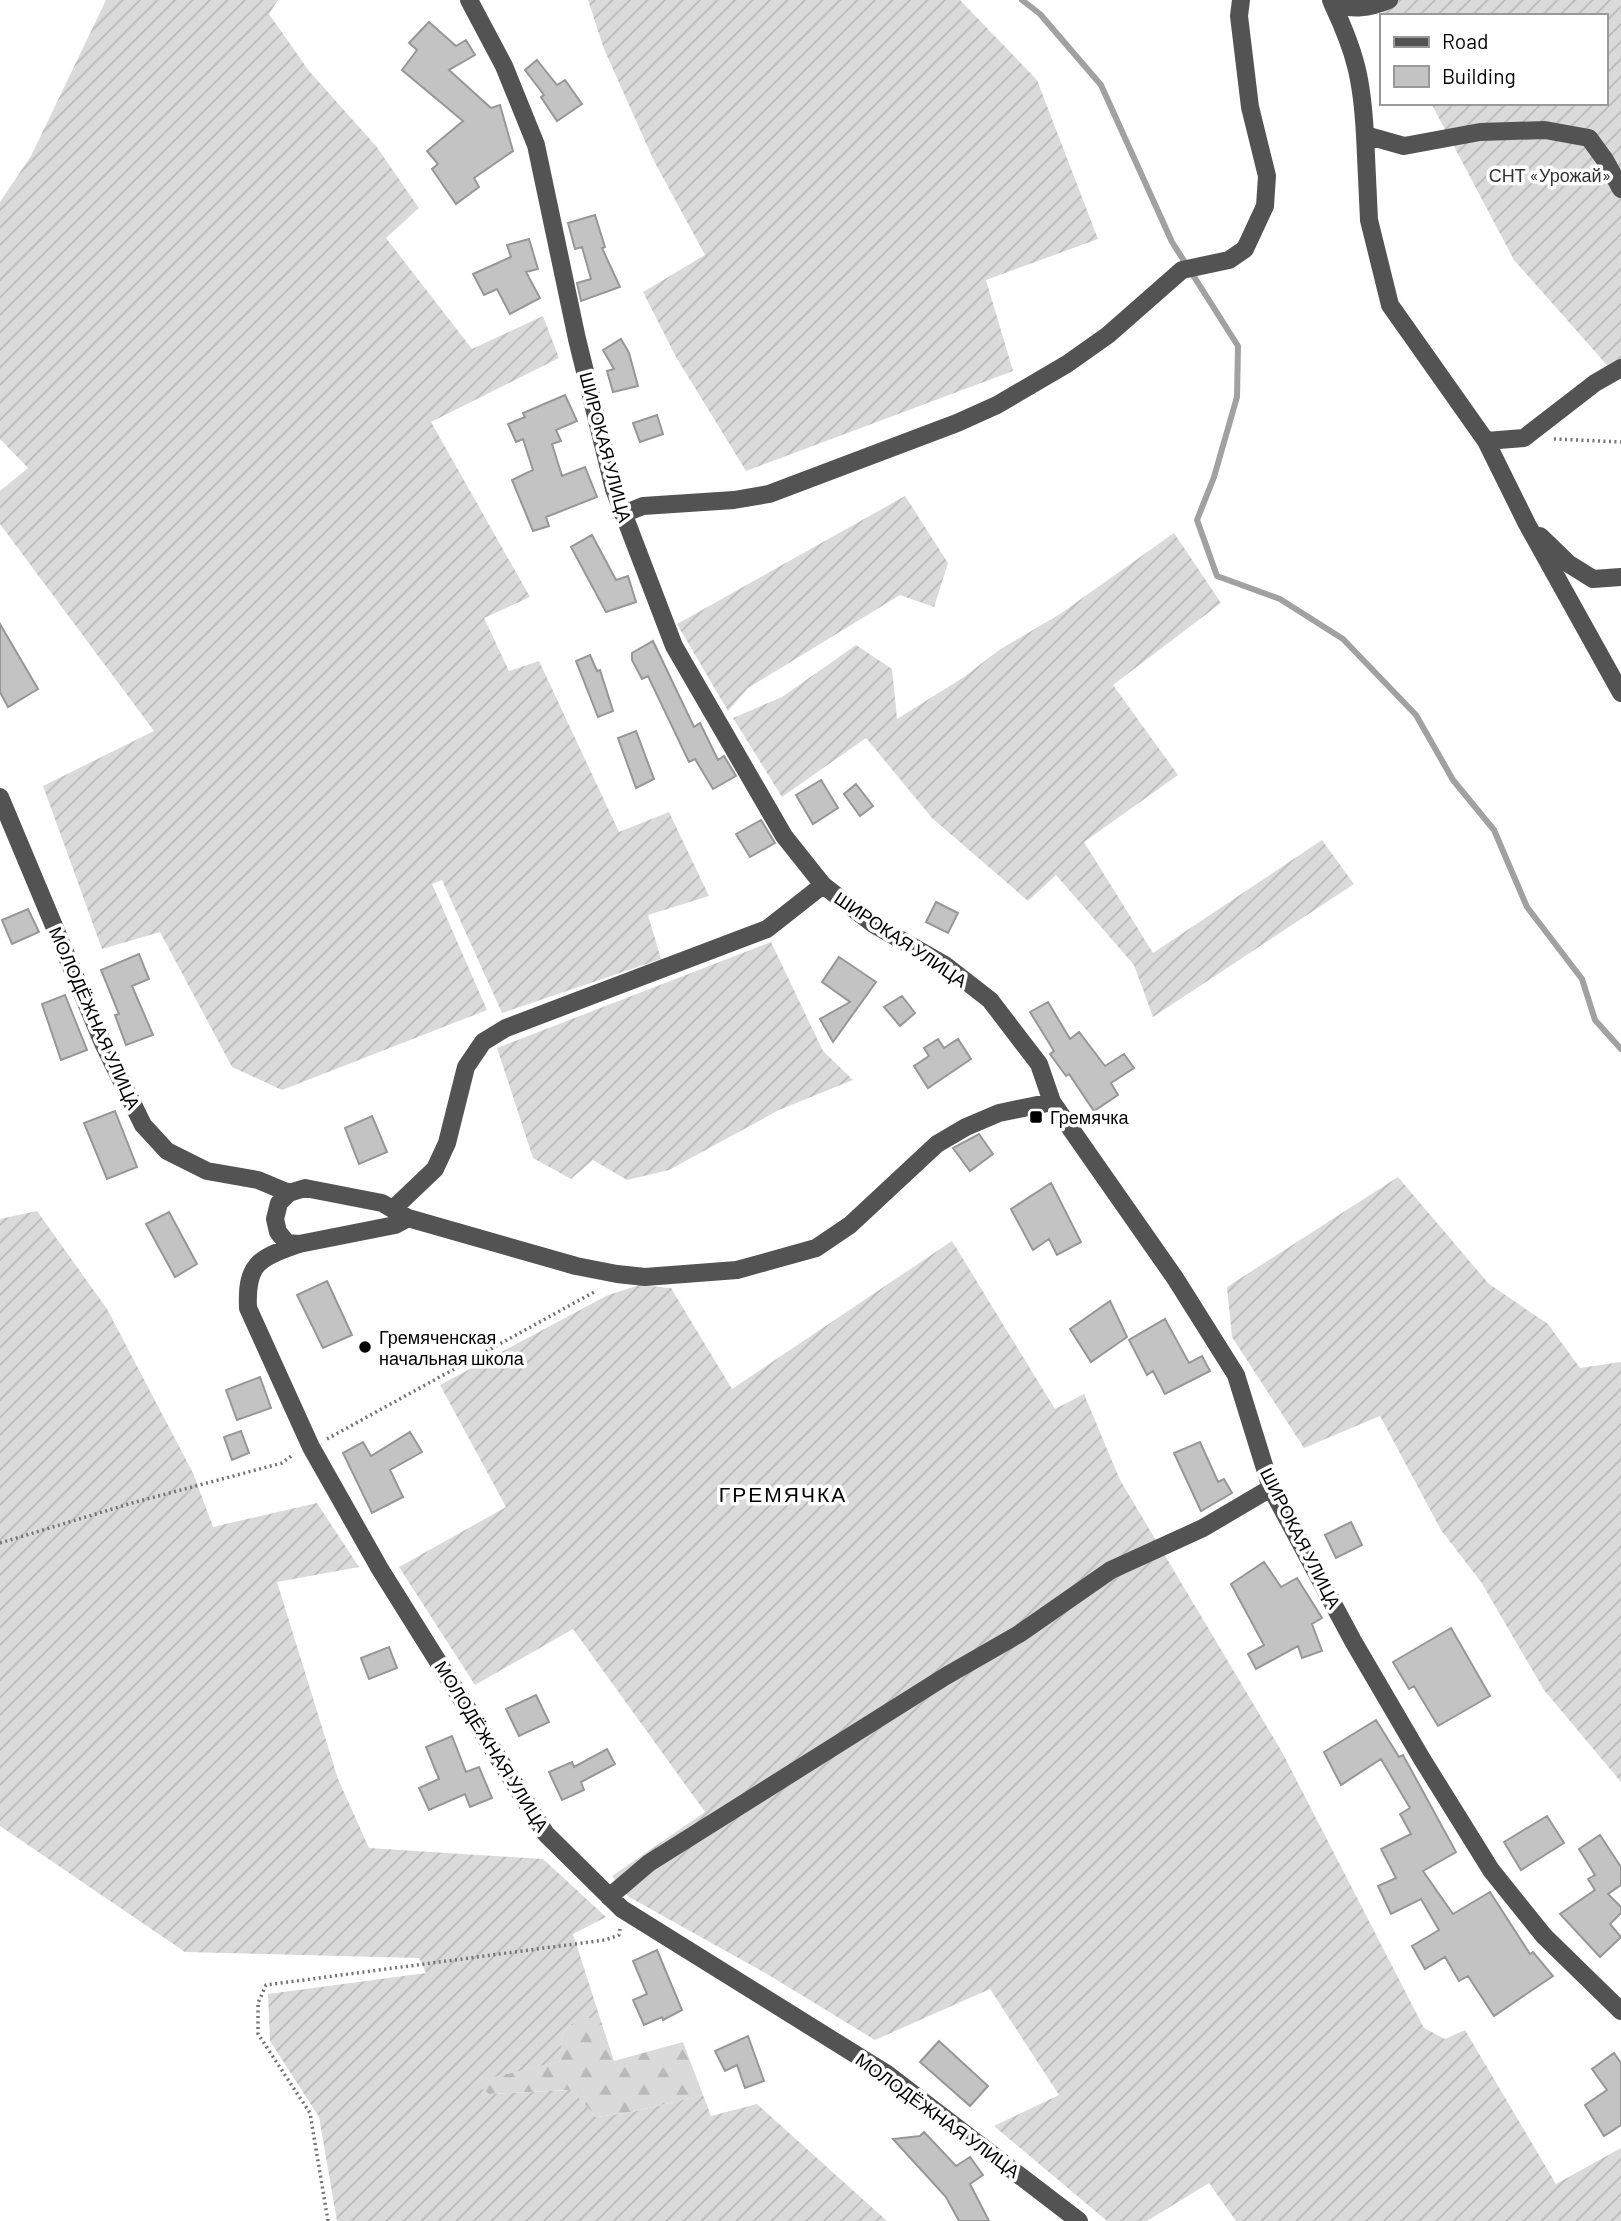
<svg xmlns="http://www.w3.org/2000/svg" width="1621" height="2221" font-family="Barlow,sans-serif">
	<defs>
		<pattern id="forest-firs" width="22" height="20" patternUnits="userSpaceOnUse" patternTransform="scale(1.75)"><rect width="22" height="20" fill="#dadada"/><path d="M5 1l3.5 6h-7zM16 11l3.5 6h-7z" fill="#b9b9b9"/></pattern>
		<pattern id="garden-furrows" width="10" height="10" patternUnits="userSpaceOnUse" patternTransform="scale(1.75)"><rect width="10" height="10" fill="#dadada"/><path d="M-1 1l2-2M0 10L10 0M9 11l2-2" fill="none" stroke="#b9b9b9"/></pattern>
	</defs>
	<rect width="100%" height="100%" fill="#fff"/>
	<path fill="url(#forest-firs)" d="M577,2018H600L614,2061L683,2042L703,2095L632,2112L596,2117L572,2090L489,2094L472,2082L560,2061L562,2034Z"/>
	<path fill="url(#garden-furrows)" d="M106,0H278L269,14L309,71L376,146L419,208L386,238L472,349L543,316L559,358L431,422L530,597L484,618L509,671L539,661L619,832L669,812L709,896L648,915L661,959L502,1013L442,880L432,884L487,1010L282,1090L232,1067L160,932L102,949L43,786L154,731L0,524V491L28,468L0,439V202L31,156Z
		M588,0H960L1037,80L1098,239L986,280L1013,371L746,471L676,357L643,292L705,255L654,161L604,49Z
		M1376,0H1621V381L1514,260L1431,103H1605V16H1384Z
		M905,496L948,563L934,607L900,595L748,688L728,711L677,624Z
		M1174,533L1221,603L1113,685L1178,775L1084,842L1153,953L1322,840L1354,884L1153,1017L1134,965L1056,875L1028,901L932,818L866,738L782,797L733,718L782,697L856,645L892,669L897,719L964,677L999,650L1060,614Z
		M771,942L823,1051L853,1080L779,1110L669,1170L627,1180L593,1160L571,1179L533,1158L497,1048Z
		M1398,1177L1489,1284L1548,1324L1580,1368L1621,1362V1782L1544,1690L1481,1582L1441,1530L1380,1416L1304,1448L1232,1337L1227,1287Z
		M37,1211L107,1309L193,1473L213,1527L317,1503L359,1567L277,1582L338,1779L369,1848L543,1859L606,1917L573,1934L600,2018H577L562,2034L561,2061L473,2082L489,2094L572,2090L596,2117L632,2112L703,2095L711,2116L757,2104L887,2221H337L319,2117L270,2041L268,1994L426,1973L419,1958L185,1952L0,1826V1219Z
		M952,1241L1055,1409L1084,1394L1120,1480L1282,1752L1424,2028L1445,2039L1465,2030L1556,2184L1621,2148V2221H1236L1209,2183L1147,2221H1107L994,2126L1059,2095L990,1989L875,2040L767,1974L629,1897L612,1876L705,1812L573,1629L475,1685L399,1567L506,1507L440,1385L606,1296L639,1285L671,1288L732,1389Z"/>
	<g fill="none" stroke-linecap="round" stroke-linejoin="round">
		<path stroke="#a1a1a1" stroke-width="6" d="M1022,0L1040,14L1101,85L1172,242L1238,346L1237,397L1214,477L1197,520L1217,576L1280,599L1343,639L1416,715L1453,780L1494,830L1527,907L1582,979L1595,1020L1621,1049"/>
	</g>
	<path fill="#c3c3c3" stroke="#979797" stroke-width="2" d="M429,22L456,46L466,40L475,55L449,70L491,108L500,105L513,151L474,178L479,187L456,204L432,169L438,164L427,151L463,121L402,70L417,50L409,43Z
		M537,60L557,85L565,80L582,104L557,121L541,97L544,95L525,70Z
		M595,215L605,247L602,248L620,287L581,301L577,283L591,279L582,247L575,249L568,223Z
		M529,239L538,269L526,272L540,298L510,314L497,289L484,295L473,274L511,257L507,245Z
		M621,339L629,353L638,386L613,392L607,371L614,369L603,350Z
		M565,395L577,421L556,430L561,441L552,444L562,476L585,467L597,497L546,517L549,526L533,531L512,480L533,470L523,439L516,442L508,424L525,417L523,413Z
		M657,415L663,434L640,442L633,423Z
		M592,535L616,580L628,576L636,602L606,612L571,547Z
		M0,624L38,689L8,707L0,692Z
		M653,641L694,727L700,723L718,760L724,756L736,776L713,789L695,759L689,762L648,676L642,679L632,660V653Z
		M590,655L597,671L600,670L613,711L598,717L576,661Z
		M636,731L654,779L636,788L618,738Z
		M821,780L838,808L813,824L796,795Z
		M856,784L873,806L860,816L844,794Z
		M761,820L775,843L750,857L736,834Z
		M936,902L958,913L948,933L926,922Z
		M28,909L39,932L12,944L2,920Z
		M139,954L149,979L132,986L153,1035L126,1045L115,1015L119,1014L101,970Z
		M839,957L876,982L833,1042L820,1019L850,1002L822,982Z
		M65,995L87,1050L61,1060L42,1004Z
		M902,996L915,1013L900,1026L884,1007Z
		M1048,1002L1070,1039L1079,1032L1105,1066L1124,1054L1134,1068L1111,1083L1118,1095L1094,1111L1069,1074L1066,1076L1050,1054L1054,1051L1030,1012Z
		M938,1039L944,1048L958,1039L971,1059L928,1088L914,1066L929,1056L924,1048Z
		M115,1111L137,1167L107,1179L84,1123Z
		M372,1116L387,1152L359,1164L345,1128Z
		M979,1134L993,1154L970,1171L953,1148Z
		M1051,1183L1081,1242L1057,1255L1049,1239L1033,1250L1011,1209Z
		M169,1212L197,1264L175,1277L146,1224Z
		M327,1281L352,1335L323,1348L297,1295Z
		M1110,1301L1127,1337L1091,1362L1070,1329Z
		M1165,1319L1189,1363L1202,1356L1210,1371L1165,1394L1153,1371L1147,1375L1129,1340Z
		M260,1377L271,1408L237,1420L226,1390Z
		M241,1431L249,1453L232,1460L224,1437Z
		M410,1432L422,1452L390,1470L403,1497L372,1513L343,1453L363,1442L371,1456Z
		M1200,1442L1218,1482L1224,1479L1232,1493L1201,1511L1174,1453Z
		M1351,1522L1362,1545L1336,1558L1325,1535Z
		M1264,1562L1281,1587L1297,1578L1322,1618L1312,1624L1322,1651L1302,1658L1298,1646L1256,1669L1248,1654L1264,1645L1231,1584Z
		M1451,1628L1490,1696L1438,1726L1414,1686L1409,1689L1393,1662Z
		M389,1647L397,1668L369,1679L361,1658Z
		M536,1695L549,1722L519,1736L506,1709Z
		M1376,1720L1399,1757L1403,1755L1456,1852L1423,1871L1453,1914L1490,1892L1530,1954L1533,1952L1553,1976L1494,2016L1468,1976L1459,1981L1445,1957L1425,1969L1412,1946L1439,1930L1421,1899L1391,1914L1378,1886L1396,1878L1381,1849L1411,1834L1400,1814L1410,1808L1381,1759L1341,1785L1324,1752Z
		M452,1736L466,1772L479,1767L492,1798L470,1807L465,1794L429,1810L419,1788L439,1779L426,1747Z
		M607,1749L615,1764L581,1782L584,1790L562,1800L549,1772L572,1762L574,1767Z
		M1547,1816L1564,1843L1521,1870L1504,1842Z
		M1600,1835L1621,1867V1885L1608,1894L1621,1907V1913L1610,1924L1621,1937L1600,1957L1560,1914L1595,1890L1588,1879L1595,1875L1579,1849Z
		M657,1950L682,2010L663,2020L662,2017L644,2025L633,2000L647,1994L633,1961Z
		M748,2036L764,2081L745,2088L737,2065L725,2071L715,2051Z
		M939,2041L988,2086L970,2106L920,2062Z
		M1614,2053L1621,2063V2125L1604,2136L1585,2105L1607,2090L1592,2069Z
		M924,2132L956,2166L970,2157L983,2175L970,2184L989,2221H959L946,2197L893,2139L920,2136Z"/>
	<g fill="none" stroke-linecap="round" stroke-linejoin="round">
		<path stroke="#757575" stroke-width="3.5" stroke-dasharray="2 3.5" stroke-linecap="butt" d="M1554,439L1621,442
			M327,1439L596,1291
			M0,1543L132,1503L282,1463L294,1454
			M328,2221L310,2113L258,2034V2003L266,1985L605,1940L619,1935L620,1929"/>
		<path stroke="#535353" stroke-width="18" d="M469,0L504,66L536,145L577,339L614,489L674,646L784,836L823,885L873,924L945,965L990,1000L1039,1064L1052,1102L1175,1278L1236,1375L1271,1488L1353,1641L1422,1759L1491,1870L1544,1936L1621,2011
			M1331,0L1333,5C1355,9 1367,9 1389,0
			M1333,5C1356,54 1362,80 1365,135L1404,146L1480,132L1545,130L1589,138L1605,160L1621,189
			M1365,135L1369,220L1390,305L1486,441L1527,524L1621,693
			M1486,441L1524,438L1595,383L1621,368
			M623,514L643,506L734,500L769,494L957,423L997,405L1067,364L1108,335L1182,270L1229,260L1245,249L1265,206L1267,176L1250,107L1239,16L1241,0
			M1540,536L1569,564L1593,579L1621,577
			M0,797L103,1043L143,1125L167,1151L207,1171L258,1180L289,1193
			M393,1209L435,1169L447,1143L466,1067L483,1042L506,1028L767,929L823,885
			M408,1218L395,1225L299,1244L287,1243L278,1232L275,1219L279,1203L289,1193L305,1188L382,1203L408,1218L576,1266L617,1274L645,1277L737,1270L816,1248L850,1225L937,1144L966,1127L999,1113L1052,1102
			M299,1244C260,1258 246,1262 248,1308L311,1447L380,1569L546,1834L622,1909L887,2074L1079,2221
			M609,1897L649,1863L946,1676L1019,1634L1111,1570L1203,1528L1271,1488"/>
	</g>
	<g fill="#000" stroke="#fff" stroke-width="2.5">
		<rect x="1029" y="1110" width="14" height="14" rx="3.5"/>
		<circle cx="365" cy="1347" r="7"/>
	</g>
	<g text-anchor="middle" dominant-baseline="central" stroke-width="7" stroke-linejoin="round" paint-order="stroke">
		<g font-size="18" fill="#313131" stroke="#fff">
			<text x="1550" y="175">СНТ «Урожай»</text>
		</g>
		<g font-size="18" fill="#000" stroke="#fff">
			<text transform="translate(606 447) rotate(75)">ШИРОКАЯ УЛИЦА</text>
			<text transform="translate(901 939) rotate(34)">ШИРОКАЯ УЛИЦА</text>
			<text transform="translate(95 1018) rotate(66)">МОЛОДЁЖНАЯ УЛИЦА</text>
			<text transform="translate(1301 1538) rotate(63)">ШИРОКАЯ УЛИЦА</text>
			<text transform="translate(492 1746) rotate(58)">МОЛОДЁЖНАЯ УЛИЦА</text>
			<text transform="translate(938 2115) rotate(36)">МОЛОДЁЖНАЯ УЛИЦА</text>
		</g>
		<g font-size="18" fill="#000" stroke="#fff" text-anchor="start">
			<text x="1050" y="1117">Гремячка</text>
			<text x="379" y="1337">Гремяченская<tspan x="379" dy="21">начальная школа</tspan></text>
		</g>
		<g font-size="21" letter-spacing="2" fill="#000" stroke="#fff">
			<text x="783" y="1493">ГРЕМЯЧКА</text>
		</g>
	</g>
	<rect x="1380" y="14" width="228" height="91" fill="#ffffff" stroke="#999999" stroke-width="2"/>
	<rect x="1394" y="37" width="35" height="10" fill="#535353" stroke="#999999" stroke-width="2"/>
	<text x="1442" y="49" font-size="21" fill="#000000">Road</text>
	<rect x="1394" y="66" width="35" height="21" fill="#c3c3c3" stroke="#999999" stroke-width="2"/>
	<text x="1442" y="84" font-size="21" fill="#000000">Building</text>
</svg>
